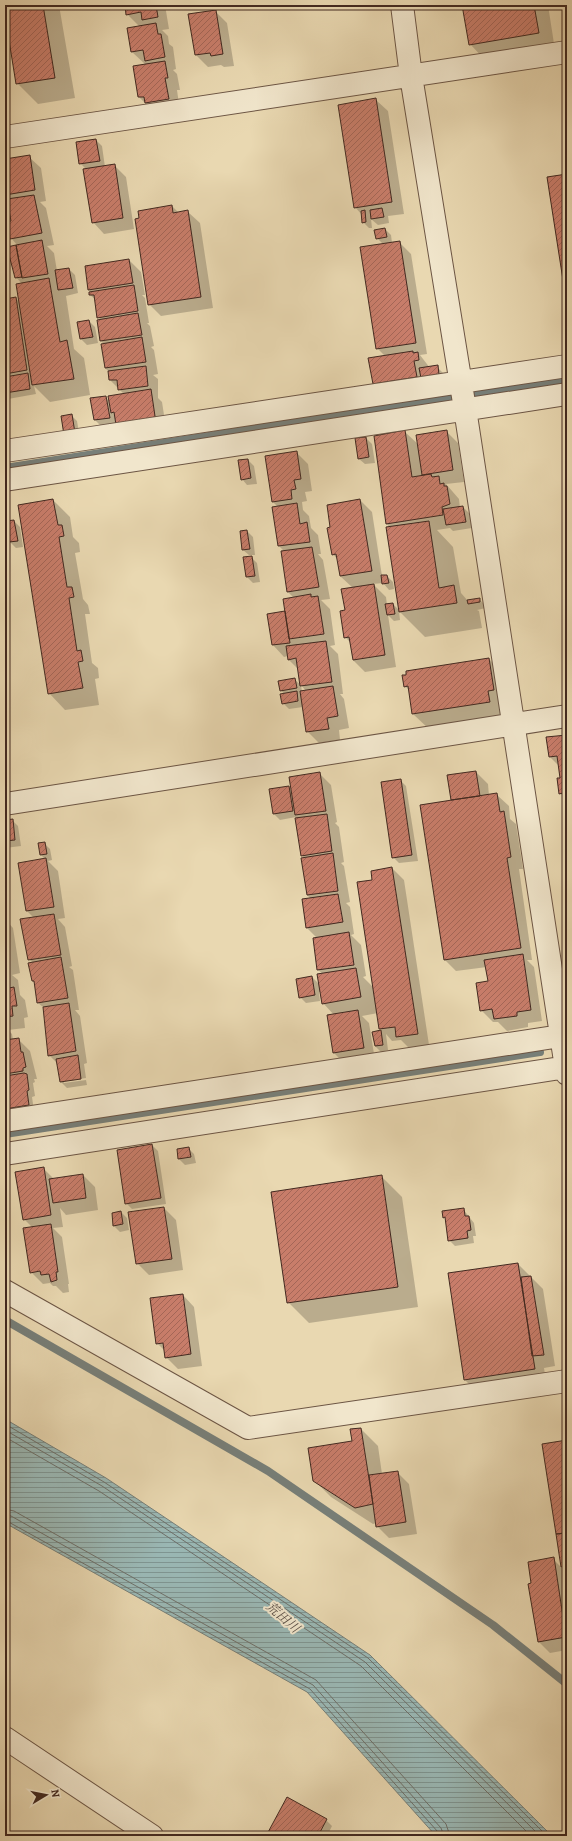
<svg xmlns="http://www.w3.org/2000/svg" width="572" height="1841" font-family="Alegreya,'Noto Serif JP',serif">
	<defs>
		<pattern id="water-rules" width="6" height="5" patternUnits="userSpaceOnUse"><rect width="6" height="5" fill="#9ab8b5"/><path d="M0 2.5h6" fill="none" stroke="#7f9693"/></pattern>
		<pattern id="building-hatch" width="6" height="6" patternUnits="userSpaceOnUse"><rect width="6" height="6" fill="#c87d6a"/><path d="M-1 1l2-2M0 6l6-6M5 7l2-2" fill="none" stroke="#a46657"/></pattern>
	</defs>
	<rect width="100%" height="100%" fill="#e9d8b1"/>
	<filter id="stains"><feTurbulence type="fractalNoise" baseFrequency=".005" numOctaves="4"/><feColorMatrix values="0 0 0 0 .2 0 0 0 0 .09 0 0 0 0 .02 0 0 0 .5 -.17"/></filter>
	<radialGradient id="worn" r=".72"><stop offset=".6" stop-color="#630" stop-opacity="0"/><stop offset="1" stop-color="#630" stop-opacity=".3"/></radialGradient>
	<path fill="url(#water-rules)" stroke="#777f79" d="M5,1419L106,1478L370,1655L552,1836H436L307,1692L5,1523Z"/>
	<path fill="#0003" fill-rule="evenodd" d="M5,5H59L75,98L38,104L17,83Z
		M126,5H165L169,29L162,30L168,36L169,44L173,47L176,69L173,70L177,74L180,90H177L180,111L151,109L139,97L134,67L146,65L132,52L128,29L140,27L127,14Z
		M463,5H548L555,50L486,61L470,44Z
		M215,11L227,23L234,66L224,67L221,65L208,67L196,55L189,14Z
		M376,100L388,111L404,214L388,216L389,223L378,225L371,219L372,228H369L363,222L362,215L355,207Z
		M96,140L102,146L105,167L114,165L126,177L134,229L104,234L93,222L87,170L80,163Z
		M29,157L41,168L46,201L40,202L46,208L54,245L47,246L54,253L57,271L69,269L75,275L78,293L66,296L74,349L84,358L90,395L50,402L34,386L36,394L8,399L5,396V300L16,298L20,303L22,284L16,277L18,246L11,238L9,228L5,229V210L7,223L12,222L9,205L5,201V160Z
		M172,206L179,213L188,212L200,223L213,308L161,316L149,304Z
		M385,229L391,235L392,243L399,242L411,254L427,354L420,355L430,368L437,367L443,373L445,381L386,396L374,384L369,359L385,356L377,348L383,244L377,238Z
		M129,260L141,272L145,295H142L145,298L149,323H147L150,326L154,346L151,347L154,350L158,374L153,375L158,379V398L162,402L167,434L101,426L95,420L92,399L105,397L110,402L124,394L110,380L109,372L105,368L102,344H104L101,341V320L98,317L96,300L90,295L92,293L89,290Z
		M89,321L95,327L98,343L87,345L81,339Z
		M71,415L77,421L80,439L71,441Z
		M446,431L458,443L464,482L446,484L459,499L460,508L463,507L469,513L472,528L453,531L450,528L437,530L453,547L461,593L468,601L479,599L485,605L486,608L477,610L479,611L482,628L425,637L399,611L400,620L394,621L388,615L396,667L365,672L353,660L351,643L345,637L346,611L353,588L340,576L338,560L333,554L332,528L360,500L372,512L382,576H387L393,582L394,589L389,590L383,583L373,584L386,597L387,605L393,604L400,611L390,528L387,524L405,432L419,445Z
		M366,438L372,444L375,463L365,464L359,459Z
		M296,452L308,464L312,491L305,492L307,501L302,502L303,510L309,516L311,528L318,535L321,554H318L323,560L330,599L321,600L330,609L335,645L330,646L338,654L343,694H340L344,699L349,728L339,730L340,740L319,743L307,731L303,707L289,709L283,703L284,694L281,690L294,679L301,685L299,670L288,659V656L284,657L273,645L286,612L294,598L288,592L285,552L279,546L278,507L273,502ZM301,685L306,691L302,692Z
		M248,460L254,466L257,484L247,485L242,479Z
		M53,500L70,517L73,537L79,543L80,552L75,553L83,599L88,605L90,614H85L92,663L98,668L99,678L95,679L99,705L65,710L49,693Z
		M14,521L20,527L23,547L16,548L10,542L7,522Z
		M247,531L253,537L255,555H249L243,550Z
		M251,557L257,563L260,582L253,583L247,577Z
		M489,659L506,676V719L430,730L413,714L409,690L405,686Z
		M567,736V800L560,793L561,779L559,766L550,757Z
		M476,772L488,784L489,796L497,795L509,806L510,819L516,824L523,869H519L532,960H527L534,967L542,1021L528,1023V1027L507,1031L498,1022H493L481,1010L489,982L487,967L456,971L444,959L452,801L448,776Z
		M319,773L331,785L337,822L335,823L339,827L344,862L341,863L344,866L350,902L346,903L350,907L354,934L351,935L361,945L366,976L363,977L374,988L373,881L392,868L404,880L429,1045L409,1048L401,1040L392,1041L386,1034L388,1050L381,1052L375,1046L373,1033L382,1031L380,1029L378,1013L362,1016L369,1023L375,1060L346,1065L334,1053V1015L323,1003L321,992H319L320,1001L306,1003L300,997L312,977L320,985L323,974L318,970L317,938L307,928L311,899L307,895L305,859L302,855L296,817L280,820L274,814L289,787L292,791Z
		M400,780L406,786L418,861L399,863L393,857Z
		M12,820L18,826L21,846L5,848V821Z
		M44,843L50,849L52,860L48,861L58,871L65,918L58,919L65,927L72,966L69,967L73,970L79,1010H75L80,1016L87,1063L84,1064L86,1078L64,1081V1083L86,1080L87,1085L67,1088L61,1082L58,1064L49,1055L44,1008L38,1003L35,984L33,981V963L29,959L21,920L34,918L27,911L45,859L41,855Z
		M5,863L8,884H5Z
		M5,919L13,928L20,973L12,975L18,980L20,995L25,1000L28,1017L24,1018L25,1028L8,1030L12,1034L13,1040L18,1039L30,1051L37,1079H34L35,1082L33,1083L35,1096L32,1097L34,1111L12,1114L6,1108L5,1100ZM7,980H9L11,992L9,993Z
		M152,1145L158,1151L166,1204L132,1209L126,1203Z
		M188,1148L194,1154L196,1163L185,1165L179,1159Z
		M43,1168L54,1179L83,1175L95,1187L98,1210L66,1215L60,1208L63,1227L53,1228L62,1237L69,1284H68L69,1292L63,1293L56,1286H53L50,1283L43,1284L31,1272L33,1228L24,1219Z
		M381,1176L402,1197L418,1307L309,1323L288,1302Z
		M5,1196L10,1231L5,1232Z
		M164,1208L176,1220L183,1270L149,1275L137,1263Z
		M463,1209L474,1223L476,1236H473L474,1243L455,1246L449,1240L447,1220L444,1217Z
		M121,1212L127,1218L129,1230L120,1232L114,1226Z
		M518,1264L543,1289L555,1366L544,1368L546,1381L477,1392L465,1380Z
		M183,1295L194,1307L202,1366L178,1369L166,1357L165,1351L157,1343Z
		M361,1429L378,1446L382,1474L397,1472L409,1484L417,1534L389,1538L377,1526V1523L373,1524L331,1497L314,1480L353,1442Z
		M567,1441V1650L550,1653L538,1641L533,1584L553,1559L562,1568L543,1445Z
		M326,1820L332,1826L327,1836H267Z"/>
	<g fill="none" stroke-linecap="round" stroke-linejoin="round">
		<path stroke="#6e706a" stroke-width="1" d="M5,1424L104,1482L368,1658L547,1836
			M5,1430L102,1486L365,1662L540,1836
			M5,1437L99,1491L361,1666L531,1836
			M5,1509L14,1511L316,1680L446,1824L450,1836
			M5,1515L11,1516L313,1685L441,1828L444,1836
			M5,1520L310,1689L438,1832L439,1836"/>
		<path stroke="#777f79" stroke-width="8" d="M474,395L567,380
			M5,468L451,398
			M5,1134L540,1052
			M5,1320L268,1471L493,1625L567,1684"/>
	</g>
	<path fill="url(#building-hatch)" stroke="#422920" d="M5,5H43L55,78L16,84L5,15Z
		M125,5H156L158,17L142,20L141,12L126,15Z
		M462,5H534L539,33L469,45Z
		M216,10L223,54L211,56L210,53L195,55L188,14Z
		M156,23L158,34H161L165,57L145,61L143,50L131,52L127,28Z
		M165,61L168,78H165L169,99L145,103L144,97H138L133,66Z
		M376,98L392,202L354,208L338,105Z
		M96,139L100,161L79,164L76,142Z
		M30,155L35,190L5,195V159Z
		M115,164L123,218L92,223L83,169Z
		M567,174V306L547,177Z
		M34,195L42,233L10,239L7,222L11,221L7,199Z
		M172,205L173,213L188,210L201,297L148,305L135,219L139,218L138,211Z
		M382,208L384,217L371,219L370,210Z
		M365,210L366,222L362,223L361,211Z
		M385,228L387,237L376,239L374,230Z
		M42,240L48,274L22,278L16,245Z
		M400,241L416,343L376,349L360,247Z
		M16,245L22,277L15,278L7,247Z
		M129,259L133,283L88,290L85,266Z
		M69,268L73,288L58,290L55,270Z
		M49,278L60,342L67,340L74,379L32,385L16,284Z
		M134,285L138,311L97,318L94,295H89V292Z
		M16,297L27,370L5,374V299Z
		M138,313L142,335L100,341L97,320Z
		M89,320L93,337L80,339L77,322Z
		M564,334H567V351Z
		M142,337L146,362L105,368L101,344Z
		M413,351V353L418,352L419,360L414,361L417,377L373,384L368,358Z
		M438,365L439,375L421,378L419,368Z
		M146,366L148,386L118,390L117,380H109L108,371Z
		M28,373L30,389L5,393V377Z
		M151,389L156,423L116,425L114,412L111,413L108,396Z
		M106,396L110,418L94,420L90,398Z
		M72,414L75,433L64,435L61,416Z
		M405,430L412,477L431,474L432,477L439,476L440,484L444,483V486H447L450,504L442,507L443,515L386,524L374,436Z
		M447,430L453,470L422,475L416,435Z
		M366,437L369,457L358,459L355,438Z
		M297,451L301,479L294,480L296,489L291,490L292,499L272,502L265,456Z
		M248,459L251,478L241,480L238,460Z
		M53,499L58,525H62L64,536L59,537L67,587H72L74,597L69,598L77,651L81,650L83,661L78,662L83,688L48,694L18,505Z
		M360,499L372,571L340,576L336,554L332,555L327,528L330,527L327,505Z
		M297,503L300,524L307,522L310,542L278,546L272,507Z
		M463,506L466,522L446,525L443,509Z
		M14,520L18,541L9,542L6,521Z
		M429,521L439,588L454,585L457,603L399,612L386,527Z
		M247,530L250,549L242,550L240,531Z
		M312,547L319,587L287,592L281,551Z
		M252,556L255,576L246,577L243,557Z
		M381,575H387L389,583L382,584Z
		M374,584L385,655L353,660L349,637L344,638L340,611L345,610L341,589Z
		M311,594V597L318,596L324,634L289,639L283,599Z
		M480,598V602L468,604L467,600Z
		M393,603L395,614L387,615L385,604Z
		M285,611L290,643L272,645L267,614Z
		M326,641L332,682L300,686L296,658L288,660L286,646Z
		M489,658L494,690L488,691L490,702L412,714L408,686L404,687L402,675H406V671Z
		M295,678L297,688L280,691L278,681Z
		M333,686L338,716L327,718L329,729L306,732L300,691Z
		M297,691L298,701L282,704L280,694Z
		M567,735V792L559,794L557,778H560L557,756L549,757L546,737Z
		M476,771L480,796L451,800L447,775Z
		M320,772L326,811L295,815L289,777Z
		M401,779L412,855L392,858L381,782Z
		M289,786L293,811L273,814L269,789Z
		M497,793L500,812L504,811L511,857L507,858L521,948L444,960L420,805Z
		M327,814L332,851L301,856L295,818Z
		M13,819L15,840L5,841V820Z
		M45,842L47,854L40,855L38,843Z
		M333,853L338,891L307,895L301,858Z
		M46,858L54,907L26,911L18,863Z
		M392,867L418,1034L396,1037L395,1027L379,1029L357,882L372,880L371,871Z
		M338,894L343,922L306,928L302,899Z
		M54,914L61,955L28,960L20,919Z
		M349,932L354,965L317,970L313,938Z
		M5,935L9,962H5Z
		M523,954L531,1010L517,1012V1016L494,1019L492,1009L480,1011L476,983L488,981L484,960Z
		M61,957L68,998L37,1003L34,981H32L28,963Z
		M5,967L9,988L14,987L17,1006H12L13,1016L5,1017Z
		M356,968L361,997L322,1004L317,974Z
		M312,976L315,995L299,998L296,979Z
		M69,1003L76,1051L48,1056L43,1007Z
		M358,1010L364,1048L333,1053L327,1015Z
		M5,1027H7L9,1038L5,1039Z
		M381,1030L383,1045L375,1046L372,1032Z
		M19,1038L21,1052H23L26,1067L23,1068V1071L5,1074V1040Z
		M78,1055L81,1079L60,1082L56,1059Z
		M24,1073L27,1074L29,1090L27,1091L29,1105L5,1109V1076Z
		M152,1144L161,1198L125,1204L117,1150Z
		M189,1147L191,1157L178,1159L177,1149Z
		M44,1167L51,1215L23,1220L15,1172Z
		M83,1174L86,1198L53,1203L49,1179Z
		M382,1175L398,1287L287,1303L271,1192Z
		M164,1207L172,1259L136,1264L128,1212Z
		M464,1208L465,1216H469L471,1230L467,1231L468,1238L448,1241L445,1217L443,1218L442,1211Z
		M121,1211L123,1224L113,1226L112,1213Z
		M51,1224L58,1272H56L57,1280L51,1282L49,1274L41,1275L40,1271L30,1273L23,1228Z
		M518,1263L535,1369L464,1380L448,1273Z
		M531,1276L544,1355L532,1356L521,1277Z
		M183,1294L191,1354L165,1358L163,1343L156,1344L150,1298Z
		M361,1428L373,1504L355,1508L313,1481L308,1448L352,1441L350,1429Z
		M567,1440V1533L556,1534L542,1444Z
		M398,1471L406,1522L376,1527L369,1475Z
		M567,1533V1584L564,1566L561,1567L556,1534Z
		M554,1557L566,1637L538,1642L528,1584L531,1583L528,1562Z
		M287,1797L327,1819L318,1836H266Z"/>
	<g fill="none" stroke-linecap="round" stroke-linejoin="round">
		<defs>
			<path id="minor" d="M402,5L411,76L465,409L567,1074
				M5,137L567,52
				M5,451L567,366
				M5,480L567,394
				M5,804L567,716
				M5,1121L567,1035
				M5,1154L567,1067
				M5,1291L248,1428L567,1381
				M5,1738L152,1836"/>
		</defs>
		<use href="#minor" stroke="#6c5544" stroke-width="24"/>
		<use href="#minor" stroke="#f1e6cc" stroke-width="22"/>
	</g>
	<g text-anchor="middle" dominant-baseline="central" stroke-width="4" stroke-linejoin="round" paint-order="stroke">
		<g font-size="13" font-style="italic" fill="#584d45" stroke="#f1e6cc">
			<text transform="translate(283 1617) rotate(41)">荒田川</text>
		</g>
	</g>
	<rect width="572" height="1841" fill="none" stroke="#e9d8b1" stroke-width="20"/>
	<rect x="6" y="6" width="560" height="1829" fill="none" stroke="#422920" stroke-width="2"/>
	<rect x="10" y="10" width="552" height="1821" fill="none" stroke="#422920"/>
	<g transform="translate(46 1795) rotate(80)" stroke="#f1e6cc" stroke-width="3" paint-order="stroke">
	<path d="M0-3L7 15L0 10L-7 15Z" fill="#422920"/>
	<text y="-6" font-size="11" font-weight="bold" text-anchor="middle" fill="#422920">N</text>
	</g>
	<rect width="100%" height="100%" filter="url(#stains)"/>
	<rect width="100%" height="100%" fill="url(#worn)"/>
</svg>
